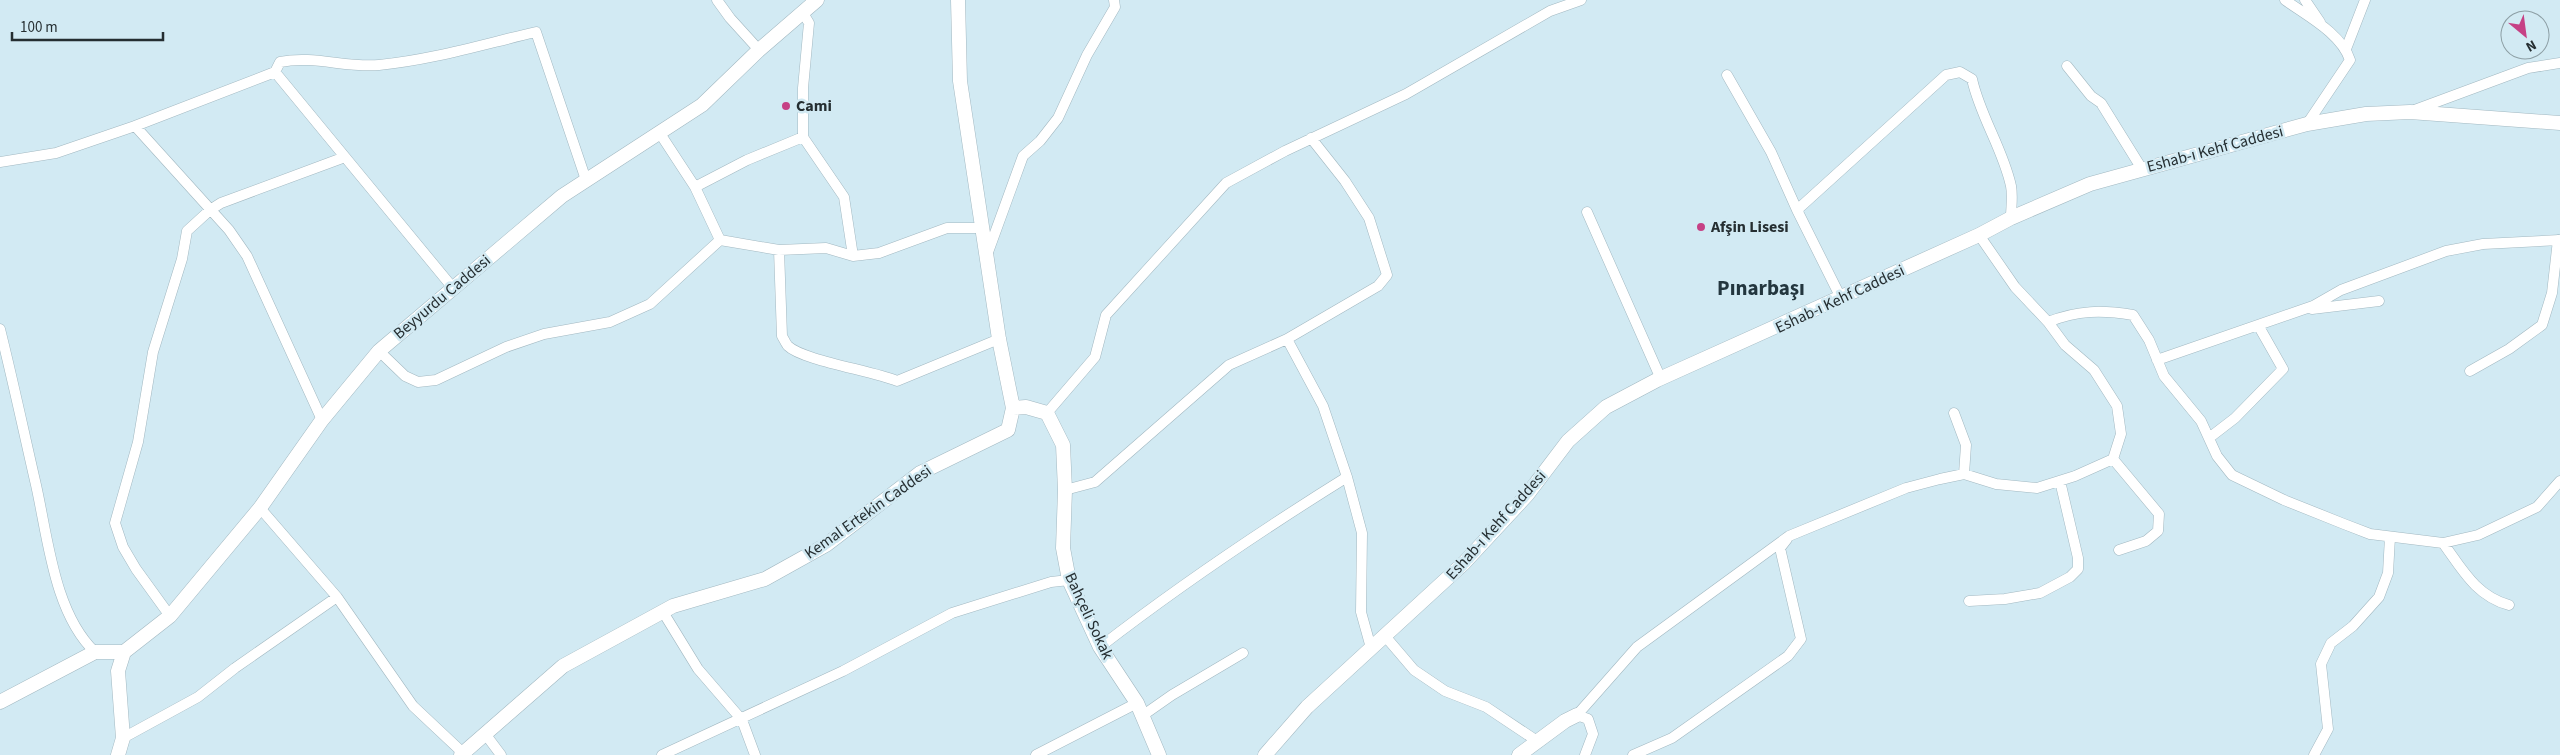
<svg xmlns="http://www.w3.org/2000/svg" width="2560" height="755" font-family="'Source Sans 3',sans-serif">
	<rect width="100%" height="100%" fill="#d2eaf3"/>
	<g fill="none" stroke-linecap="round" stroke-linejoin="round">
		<defs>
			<path id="street" d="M717,0L730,18L759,50
				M2285,0C2307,16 2341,33 2350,60L2307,124
				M2305,0L2320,22
				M803,13L809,23L803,88V137L844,197L853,256
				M2346,49L2365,0
				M2067,66L2091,96L2101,103L2142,169
				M275,72L280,62C313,55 346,68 379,65C432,60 484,44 536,32L586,180
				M1727,75L1771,152L1797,210
				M2412,111L2528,68L2560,63
				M135,126L275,72L345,157
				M659,132L695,187L720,240
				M0,162L56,153L135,126L229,230L247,256L322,420
				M695,187L747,160L803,137
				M1587,212L1661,379
				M779,250L782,336C784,339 786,344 788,346C802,360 873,371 897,381L999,339
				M987,255L1023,156L1040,141L1058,118L1087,55L1115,7L1114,0
				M1841,298L1797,210L1946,75L1960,72L1972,79C1980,116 2003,149 2011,186C2013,196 2011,208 2011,218
				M2312,309L2379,301
				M2048,322C2078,310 2102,310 2133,315L2149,340L2164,376L2201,421L2217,456L2232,475L2284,500L2344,524L2370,534L2443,543L2478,535L2537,507L2560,481
				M0,329C13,381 24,433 36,485C48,538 54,613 95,652
				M1287,339L1378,286L1387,275L1369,218L1345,181L1311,138
				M379,351L405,376L418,382L436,380L506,347L544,334L610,322L650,304L720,240L779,250L826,248L853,256L879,253L947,228H982
				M2157,360L2313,306L2341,290L2446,251L2483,244L2560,240
				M2470,371L2509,349L2542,325L2552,293L2558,240
				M1047,413L1095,357L1106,315L1226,183L1285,151L1406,94L1550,11L1581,0
				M1954,413L1966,445L1964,474
				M2209,438L2235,418L2283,369L2258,325
				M2113,459L2159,514L2158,531L2146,541L2119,550
				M1065,490L1095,482L1229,365L1287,339L1323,406L1347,477L1362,533L1361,612L1371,648
				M260,508L337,597L413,706L463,753
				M2443,543C2462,569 2476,596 2509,605
				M1969,601L2005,599L2040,593L2070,577L2078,569V558L2060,481
				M663,612L698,669L742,720L755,755
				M170,616L136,569L123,547L115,523L138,442L153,352L182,259L187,231L210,210L221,203L345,157L453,288
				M1385,636L1414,670L1445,691L1486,707L1537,741
				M1100,647C1179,586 1262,530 1347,477
				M1142,716L1172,695L1243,653
				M486,735L501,755
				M123,738L198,697L235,668L337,597
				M662,755L843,671L952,613L1051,582L1069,580
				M1036,755L1137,703
				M1585,755L1593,734L1588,719L1577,715L1637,647L1789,536L1906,488L1940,479L1964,474L1996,484L2037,488L2075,476L2113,459L2121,434L2117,406L2094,370L2065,345L2048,322L2015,287L1979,235
				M1633,755L1672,738L1788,656L1801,639L1780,548L1787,539
				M2314,755L2328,729L2321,664L2331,643L2353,626L2379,597L2388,573L2390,537"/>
			<path id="secondary" d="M1013,408L1026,407L1047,413L1063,445L1065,490L1063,548L1069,580L1100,647L1137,703L1159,755
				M124,652L170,616L260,508L322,420L379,351L562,196L702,105L759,50L817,0
				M0,702L95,652H124
				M118,755L123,738L118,671L124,652
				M461,755L563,666L673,606L765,579L826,545L920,473L1008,430L1013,408L999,339L960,81L958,0
				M1265,755L1307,707L1464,563L1527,495L1568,441L1606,407L1657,380L1979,235L2011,218L2090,184L2307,124L2366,114L2410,112L2560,123
				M1519,755L1565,721L1577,715"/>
		</defs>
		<use href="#street" stroke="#a2b8c1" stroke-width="11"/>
		<use href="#secondary" stroke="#a2b8c1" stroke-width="15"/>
		<use href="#street" stroke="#fff" stroke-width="10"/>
		<use href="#secondary" stroke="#fff" stroke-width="14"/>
	</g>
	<g fill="#c64185" stroke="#d2eaf3" stroke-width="2">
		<circle cx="786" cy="106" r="5"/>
		<circle cx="1701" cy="227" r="5"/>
	</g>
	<g text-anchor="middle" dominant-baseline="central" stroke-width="5" stroke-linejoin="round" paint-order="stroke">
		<g font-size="16" font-weight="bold" fill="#252e31" stroke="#d2eaf3" text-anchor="start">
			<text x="796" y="106">Cami</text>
			<text x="1711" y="227">Afşin Lisesi</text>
		</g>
		<g font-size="16" fill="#252e31" stroke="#d2eaf3">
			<text transform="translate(2215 149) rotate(-15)">Eshab-ı Kehf Caddesi</text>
			<text transform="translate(442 297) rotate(-40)">Beyyurdu Caddesi</text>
			<text transform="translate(1840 299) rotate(-25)">Eshab-ı Kehf Caddesi</text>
			<text transform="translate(868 512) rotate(-35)">Kemal Ertekin Caddesi</text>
			<text transform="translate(1496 525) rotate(-48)">Eshab-ı Kehf Caddesi</text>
			<text transform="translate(1089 616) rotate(65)">Bahçeli Sokak</text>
		</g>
		<g font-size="21" font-weight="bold" fill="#23363e" stroke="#d2eaf3">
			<text x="1761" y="288">Pınarbaşı</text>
		</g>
	</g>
	<g transform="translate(2525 35) rotate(151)"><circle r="24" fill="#d2eaf3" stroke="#8d9fa5"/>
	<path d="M0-4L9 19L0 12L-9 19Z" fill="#c64185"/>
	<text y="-8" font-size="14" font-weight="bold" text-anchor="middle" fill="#252e31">N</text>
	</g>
	<path d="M12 32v8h151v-8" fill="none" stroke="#252e31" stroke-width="2.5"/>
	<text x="20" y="32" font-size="15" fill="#252e31" stroke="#d2eaf3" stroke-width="4" paint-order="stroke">100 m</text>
</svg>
